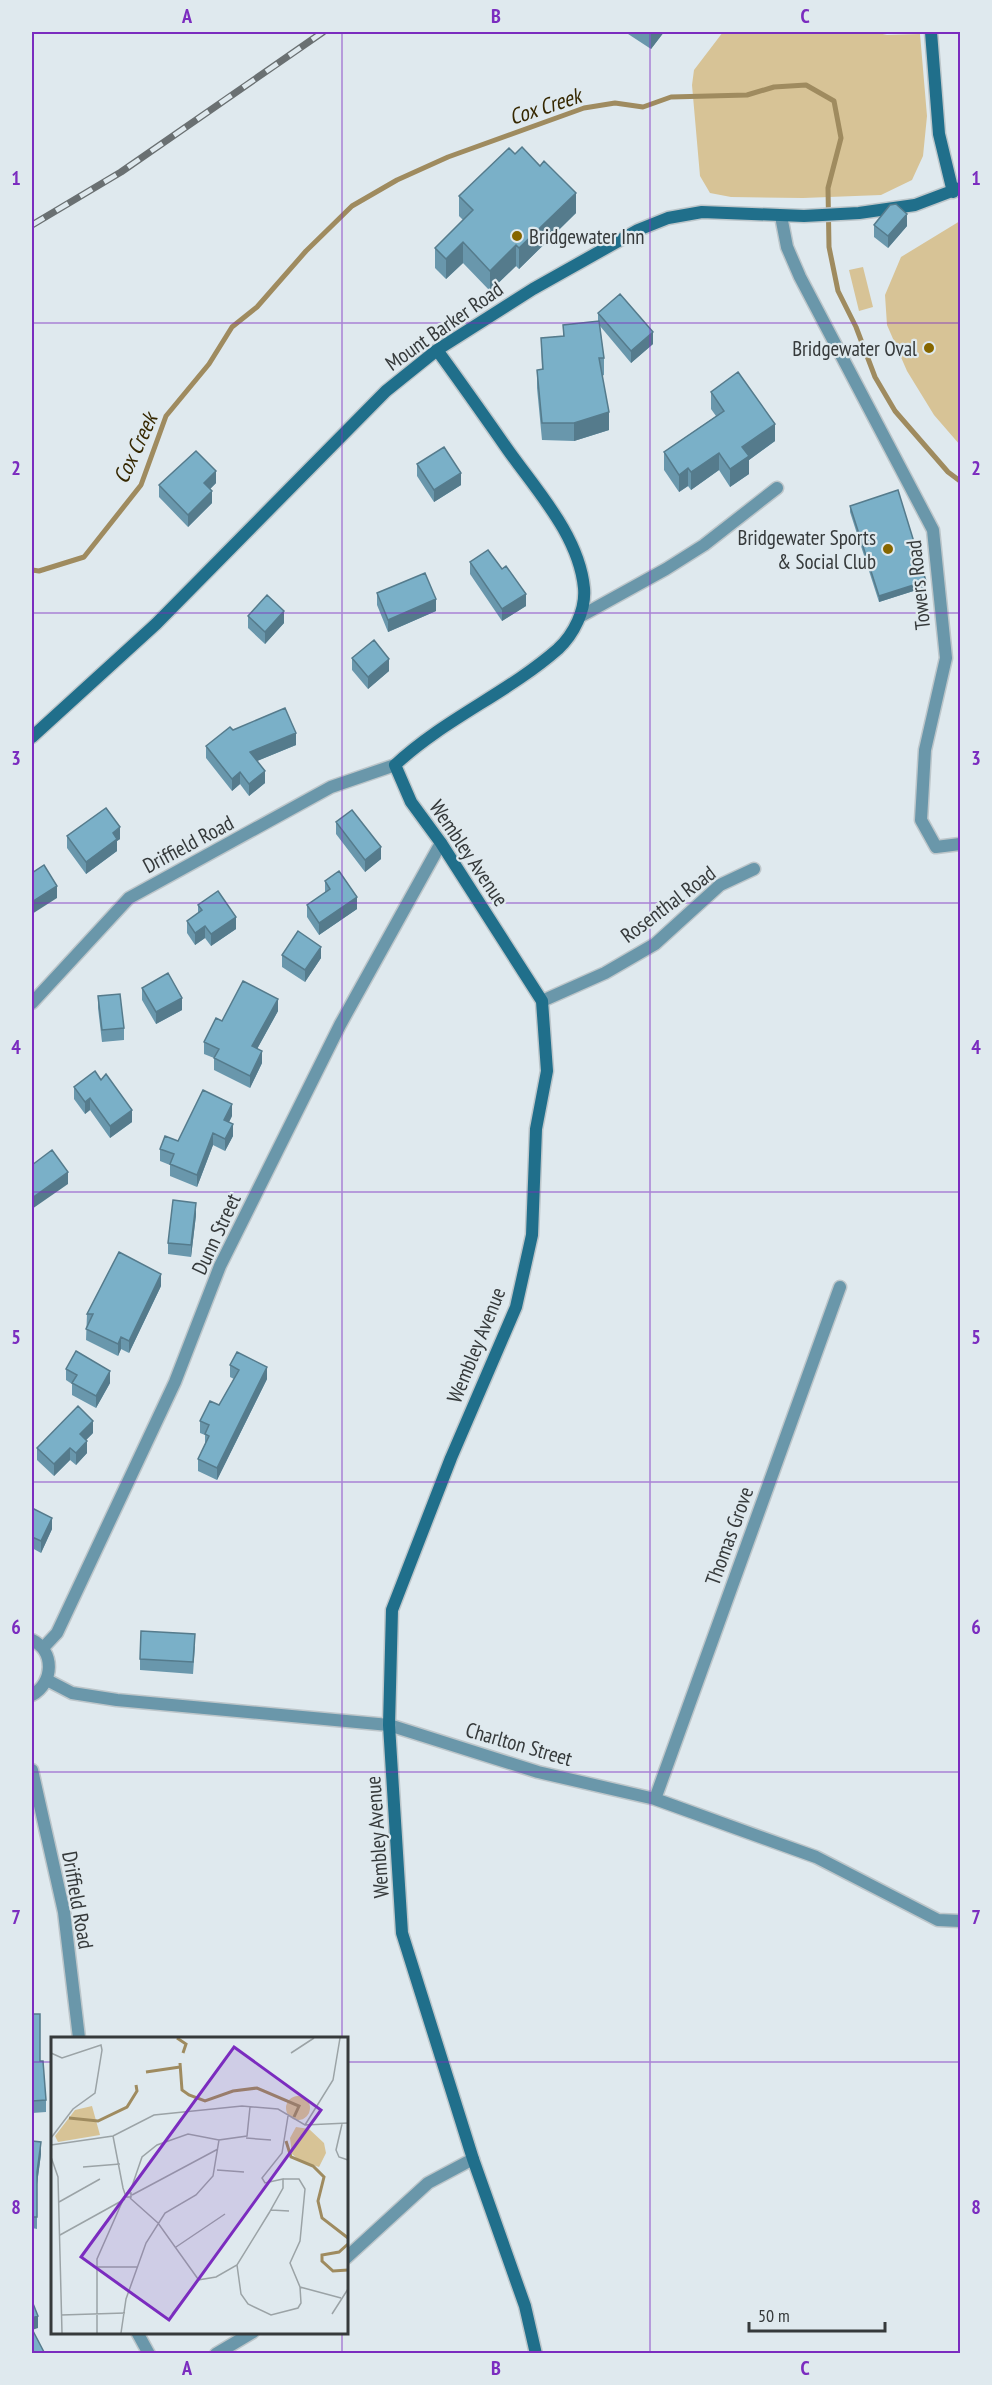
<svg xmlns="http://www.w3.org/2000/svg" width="992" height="2385" font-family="'PT Sans Narrow',sans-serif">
	<rect width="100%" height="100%" fill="#dfe9ee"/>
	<path fill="#d7c396" d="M723,32H874L887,35L920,34L927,116L923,156L912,180L881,195L803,198L731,197L710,193L700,176L692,85L694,70Z
		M960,221V445L934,415L907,371L887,325L885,295L901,257Z
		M863,267L873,307L859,311L849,270Z"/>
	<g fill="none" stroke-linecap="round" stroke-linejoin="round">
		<path stroke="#9f8b5f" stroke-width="5" d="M32,570L39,571L84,557L141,485L166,416L209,364L232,327L257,307L306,251L352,206L397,180L448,157L584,108L615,103L643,107L671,97L747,95L774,87L806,85L834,101L841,138L828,188L829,247L838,291L856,327L875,377L895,411L948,472L960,481"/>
		<defs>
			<path id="street" d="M781,216L787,247L800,277L933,530L946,658L925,750L921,820L936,847L960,844
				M581,616L666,569L704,545L777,488
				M542,1001L605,973L655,944L720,885L754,869
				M32,1003L129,898L331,787L395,765
				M32,1640C55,1651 54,1683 32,1695
				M43,1648L57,1633L175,1382L220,1266L340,1025L441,843
				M47,1680L72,1693L117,1700L389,1725L538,1772L655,1799L816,1857L938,1920L960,1921
				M32,1770L64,1912L79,2038
				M655,1799L840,1287
				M346,2258L428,2183L473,2159
				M137,2332L149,2354
				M216,2354L253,2332"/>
			<path id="secondary" d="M931,32L939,134L953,192
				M437,350C461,383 485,417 508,450C537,491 579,536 584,588C586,610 574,634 558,649C508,693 444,719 395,765L411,802L441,843L542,1001L547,1071L536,1129L532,1235L516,1307L451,1458L392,1610L389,1725L402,1933L473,2159L525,2306L536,2354
				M32,737L156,624L386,391L437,350L533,289L638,230L668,218L702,212L804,216L859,213L915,205L960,188"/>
		</defs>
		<use href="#street" stroke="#bdc6ca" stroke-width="15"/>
		<use href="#secondary" stroke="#bdc6ca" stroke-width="15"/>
		<use href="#street" stroke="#6a97aa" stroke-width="12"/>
		<use href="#secondary" stroke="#206f8b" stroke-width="12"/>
		<defs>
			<path id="rail" d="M32,225L121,172L323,32"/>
		</defs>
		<use href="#rail" stroke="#6a7072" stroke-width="7"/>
		<use href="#rail" stroke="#dfe9ee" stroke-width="4.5" stroke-dasharray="14" stroke-linecap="butt"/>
	</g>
	<path fill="#6997ac" d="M625,32H664L651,49Z
		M459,196L576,213L519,269L516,266L490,291L463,263L446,279L435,268V248L463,220L459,216Z
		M874,225L907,226L888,248L874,237Z
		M598,313L653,344L631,363L600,326L604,358V375L602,376L609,430L574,441L542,440L537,388V370H542L541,338L563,336V325L598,321Z
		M711,392L775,441L749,460V474L730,487L719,470L691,490L688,486L679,492L664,470V452L716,416L711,409Z
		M417,464L461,485L434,502L417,476Z
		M216,483L210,489L212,503L188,527L159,497V485Z
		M850,506L926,587L879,602L850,512Z
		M470,562L526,606L502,621L470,574Z
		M377,593L436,611L388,632L377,605Z
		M248,616L284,623L265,644L248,628Z
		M352,658L389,671L368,689L352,670Z
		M233,730L296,745L257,761L265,783L249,796L240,784L232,791L206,758V746Z
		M336,822L381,859L365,872L336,834Z
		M67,836L120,839L117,841V851L86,874L67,848Z
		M325,881L357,909L319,935L307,917V905L325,893Z
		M198,905L236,929L211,946L205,938L195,945L187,933V921L198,913Z
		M282,955L321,958L305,982L282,967Z
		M142,988L182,1010L156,1024L142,1000Z
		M98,996L124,1028V1040L102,1042L98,1008Z
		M278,1011L257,1049L262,1063L250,1088L214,1070V1058L204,1054V1042L222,1021Z
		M74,1087L132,1122L110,1138L90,1110L85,1114L74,1099Z
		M232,1116L229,1122L233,1136L225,1151L213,1145L197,1187L170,1176V1165L160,1161V1149Z
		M196,1215L191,1257L168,1254V1243Z
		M161,1286L129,1353L121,1349L118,1356L86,1340L87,1314Z
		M230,1365L267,1379L217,1480L198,1471V1459L205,1444V1435L200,1433V1421L219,1405L234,1379L230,1377Z
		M66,1369L110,1383L96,1408L72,1395V1384L66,1380Z
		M93,1433L86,1440L87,1453L76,1465L70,1460L54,1476L37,1460V1448Z
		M32,1495L33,1509L52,1529L41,1553L32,1548Z
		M195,1646L193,1674L140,1670V1659Z
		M32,2014L46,2100V2112L32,2113Z
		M32,2141L41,2154L37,2184V2229L32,2228Z"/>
	<path fill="#557b8c" d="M651,32H664L651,49Z
		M576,193V213L519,269V248Z
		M907,214V226L888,248V236Z
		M463,242V263L446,279V259Z
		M516,245V266L490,291V271Z
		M653,332V344L631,363V351Z
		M609,412V430L574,441V423Z
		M775,424V441L749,460V474L730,487V469L742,447Z
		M719,453V470L691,490V472Z
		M688,468V486L679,492V475Z
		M216,471V483L204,495V483Z
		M461,473V485L434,502V490Z
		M212,491V503L188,527V515Z
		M926,581V587L879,602V596Z
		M526,594V606L502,621V609Z
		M436,599V611L388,632V620Z
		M284,611V623L265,644V632Z
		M389,659V671L368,689V677Z
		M296,733V745L250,764V752Z
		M265,771V783L249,796V784Z
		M240,772V784L232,791V779Z
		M120,827V839L117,841V851L86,874V862L113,833Z
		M381,847V859L365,872V860Z
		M57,886V898L32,914V902Z
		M357,897V909L319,935V923Z
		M236,917V929L211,946V934Z
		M205,926V938L195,945V933Z
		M321,947V958L305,982V970Z
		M182,998V1010L156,1024V1012Z
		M278,999V1011L252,1058V1046Z
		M262,1051V1063L250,1088V1076Z
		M90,1098V1110L85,1114V1102Z
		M232,1104V1116L224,1132V1120Z
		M132,1110V1122L110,1138V1126Z
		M233,1124V1136L225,1151V1139Z
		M213,1133V1145L197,1187V1175Z
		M68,1172V1184L32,1209V1198Z
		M196,1203V1215L191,1257V1245Z
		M161,1274V1286L129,1353V1341Z
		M121,1337V1349L118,1356V1344Z
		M267,1367V1379L217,1480V1468Z
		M110,1371V1383L96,1408V1396Z
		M93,1421V1433L80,1446V1434Z
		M87,1441V1453L76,1465V1453Z
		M70,1448V1460L54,1476V1464Z
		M34,1496V1508L32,1513V1501Z
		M52,1518V1529L41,1553V1541Z
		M41,2142V2154L37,2184V2229V2172Z
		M38,2316V2328L32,2330V2318Z"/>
	<path fill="#7ab0c8" stroke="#557b8c" stroke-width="1.5" d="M522,147L540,166L544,161L576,193L519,248L516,245L490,271L463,242L446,259L435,248L473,210L459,196L509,148L515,154Z
		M896,204L907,214L888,236L874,225L890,205Z
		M620,294L653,332L631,351L598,313Z
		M599,321L604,358H599L609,412L574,423H542L537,370L543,369L541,338L564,336L563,325Z
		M738,372L775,424L742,447L749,456L730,469L719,453L691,472L688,468L679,475L664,452L724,411L711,392Z
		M444,447L461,473L434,490L417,464Z
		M196,451L216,471L204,483L212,491L188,515L159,485Z
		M898,490L926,581L879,596L850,506Z
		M488,550L502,569L506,566L526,594L502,609L470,562Z
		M425,573L436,599L388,620L377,593Z
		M267,595L284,611L265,632L248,616Z
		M374,640L389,659L368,677L352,658Z
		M285,708L296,733L250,752L265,771L249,784L240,772L232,779L206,746L230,727L233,730Z
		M106,808L120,827L113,833L117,839L86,862L67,836Z
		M352,810L381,847L365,860L336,822Z
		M44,865L57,886L32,902V873Z
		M339,871L357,897L319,923L307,905L330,889L325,881Z
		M218,891L236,917L211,934L205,926L195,933L187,921L202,910L198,905Z
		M298,931L321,947L305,970L282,955Z
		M168,973L182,998L156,1012L142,988Z
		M243,981L278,999L252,1046L262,1051L250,1076L214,1058L219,1049L204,1042L216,1018L222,1021Z
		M120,994L124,1028L102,1030L98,996Z
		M95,1071L101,1080L106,1074L132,1110L110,1126L90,1098L85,1102L74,1087Z
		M203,1090L232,1104L224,1120L233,1124L225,1139L213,1133L197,1175L170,1164L174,1154L160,1149L165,1136L178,1141Z
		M52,1150L68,1172L32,1198V1165Z
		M173,1200L196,1203L191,1245L168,1243Z
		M119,1252L161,1274L129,1341L121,1337L118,1344L86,1329L93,1314H87Z
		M76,1351L110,1371L96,1396L72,1383L77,1375L66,1369Z
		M237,1352L267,1367L217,1468L198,1459L209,1436L205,1434L209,1425L200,1421L210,1401L219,1405L239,1370L230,1365Z
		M78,1406L93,1421L80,1434L87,1441L76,1453L70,1448L54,1464L37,1448Z
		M32,1508L52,1518L41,1541L32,1537Z
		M141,1631L195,1634L193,1662L140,1659Z
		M32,2014H40V2061H43L46,2100L32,2101Z
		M32,2141L41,2142L37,2172V2217H32Z
		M32,2301L38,2316L32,2318Z
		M32,2329L45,2354H32Z"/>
	<path fill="none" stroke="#7b2cbf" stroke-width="1.5" stroke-opacity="0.55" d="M342,32V2038M650,32V2354M32,323H960M32,613H960M32,903H960M32,1192H960M32,1482H960M32,1772H960M32,2062H52M346,2062H960M342,2332V2354"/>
	<g fill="#866600" stroke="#dfe9ee" stroke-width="2">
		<circle cx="517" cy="236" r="6"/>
		<circle cx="929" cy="348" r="6"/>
		<circle cx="888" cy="549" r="6"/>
	</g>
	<g text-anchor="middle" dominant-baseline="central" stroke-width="4.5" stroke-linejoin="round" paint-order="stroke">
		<g font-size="21" fill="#363a3b" stroke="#dfe9ee" text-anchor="end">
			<text x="529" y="236" text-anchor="start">Bridgewater Inn</text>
			<text x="917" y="348">Bridgewater Oval</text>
			<text x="876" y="537">Bridgewater Sports<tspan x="876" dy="24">&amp; Social Club</tspan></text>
		</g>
		<g font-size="21" fill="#363a3b" stroke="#dfe9ee">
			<text transform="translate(444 326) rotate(-35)">Mount Barker Road</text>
			<text transform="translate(918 585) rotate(-96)">Towers Road</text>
			<text transform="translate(188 844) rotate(-28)">Driffield Road</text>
			<text transform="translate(469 853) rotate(56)">Wembley Avenue</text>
			<text transform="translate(668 904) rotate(-37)">Rosenthal Road</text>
			<text transform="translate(216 1234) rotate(-65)">Dunn Street</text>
			<text transform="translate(476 1345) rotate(-68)">Wembley Avenue</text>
			<text transform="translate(729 1536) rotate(-70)">Thomas Grove</text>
			<text transform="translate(519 1744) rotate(16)">Charlton Street</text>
			<text transform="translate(377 1837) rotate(-94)">Wembley Avenue</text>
			<text transform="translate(78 1900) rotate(80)">Driffield Road</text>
		</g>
		<g font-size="22" font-style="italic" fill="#362801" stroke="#dfe9ee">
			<text transform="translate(545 106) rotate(-18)">Cox Creek</text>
			<text transform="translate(135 448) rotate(-65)">Cox Creek</text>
		</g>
	</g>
	<g transform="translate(51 2037)">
		<rect width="297" height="297" fill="#dfe9ee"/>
		<path d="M235 71a12 12 0 1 1 24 0a12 12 0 1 1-24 0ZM41,69L49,98L7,105L4,99L24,73ZM245,90L258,92L273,106L275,116L268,130L249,124L241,117L239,101Z" fill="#d7c396"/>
		<path fill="none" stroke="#9f8b5f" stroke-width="3" d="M126,1L135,7L132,16M129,26L131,53L138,58L154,64L182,54L206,51L248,69L243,80M95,35L129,30M18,81L47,84L76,70L86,54L85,48M235,104L240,120L262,129L273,140L267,164L271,181L297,201M297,207L288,215L271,218V224L282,234L297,233"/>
		<path fill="none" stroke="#9ba3a6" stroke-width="1.5" d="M0,16L11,21L50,8L51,13L44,56L22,72L0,101M240,16L263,1M291,87L285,113L288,120L297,123M254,88L282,43L289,1M62,99L72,151L75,160H80V156H75M195,101L220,103M0,108L62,99L103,78L191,69L227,72L254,88L297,86M0,120L7,140L11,296M32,130L69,127M166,133L193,135M79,155L91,120L106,108L137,97L168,103M81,158L167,112M79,161L107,186L147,242M8,165L49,142M220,173L238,174M9,198L74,162M125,210L174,177M186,228L190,257L197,267L220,278L247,271L250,266L249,250L239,226L249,204L254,152L248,142H232M45,230H86M249,250L290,261M121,277L147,243L165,240L186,228L218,176L232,151V142L214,146L211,141L231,116L237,79M281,277L297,252M10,278L74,276M46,296V222L72,163M70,296L75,262L95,206L114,176L145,158L162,139L168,103L196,99L199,70"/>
		<path fill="#7b2cbf" fill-opacity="0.15" stroke="#7b2cbf" stroke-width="3" d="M183,10L270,73L118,283L30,220Z"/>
		<rect width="297" height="297" fill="none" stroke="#363a3b" stroke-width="3"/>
	</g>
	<rect width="992" height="2385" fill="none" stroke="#dfe9ee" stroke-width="66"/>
	<path d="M749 2322v9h136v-9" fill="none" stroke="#363a3b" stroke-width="3"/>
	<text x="758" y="2322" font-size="18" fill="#363a3b" stroke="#dfe9ee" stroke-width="4.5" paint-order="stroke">50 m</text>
	<rect x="33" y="33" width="926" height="2319" fill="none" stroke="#7b2cbf" stroke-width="2"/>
	<g font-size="20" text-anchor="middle" font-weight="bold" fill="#7b2cbf">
		<text x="187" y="23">A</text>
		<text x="496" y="23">B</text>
		<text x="805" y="23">C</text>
		<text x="16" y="185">1</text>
		<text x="976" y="185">1</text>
		<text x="16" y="475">2</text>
		<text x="976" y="475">2</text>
		<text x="16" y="765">3</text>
		<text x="976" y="765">3</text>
		<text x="16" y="1054">4</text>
		<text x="976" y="1054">4</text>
		<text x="16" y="1344">5</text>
		<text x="976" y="1344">5</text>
		<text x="16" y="1634">6</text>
		<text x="976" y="1634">6</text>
		<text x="16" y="1924">7</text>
		<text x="976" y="1924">7</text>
		<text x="16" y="2214">8</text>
		<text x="976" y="2214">8</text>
		<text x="187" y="2375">A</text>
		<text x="496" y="2375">B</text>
		<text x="805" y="2375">C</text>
	</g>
</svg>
